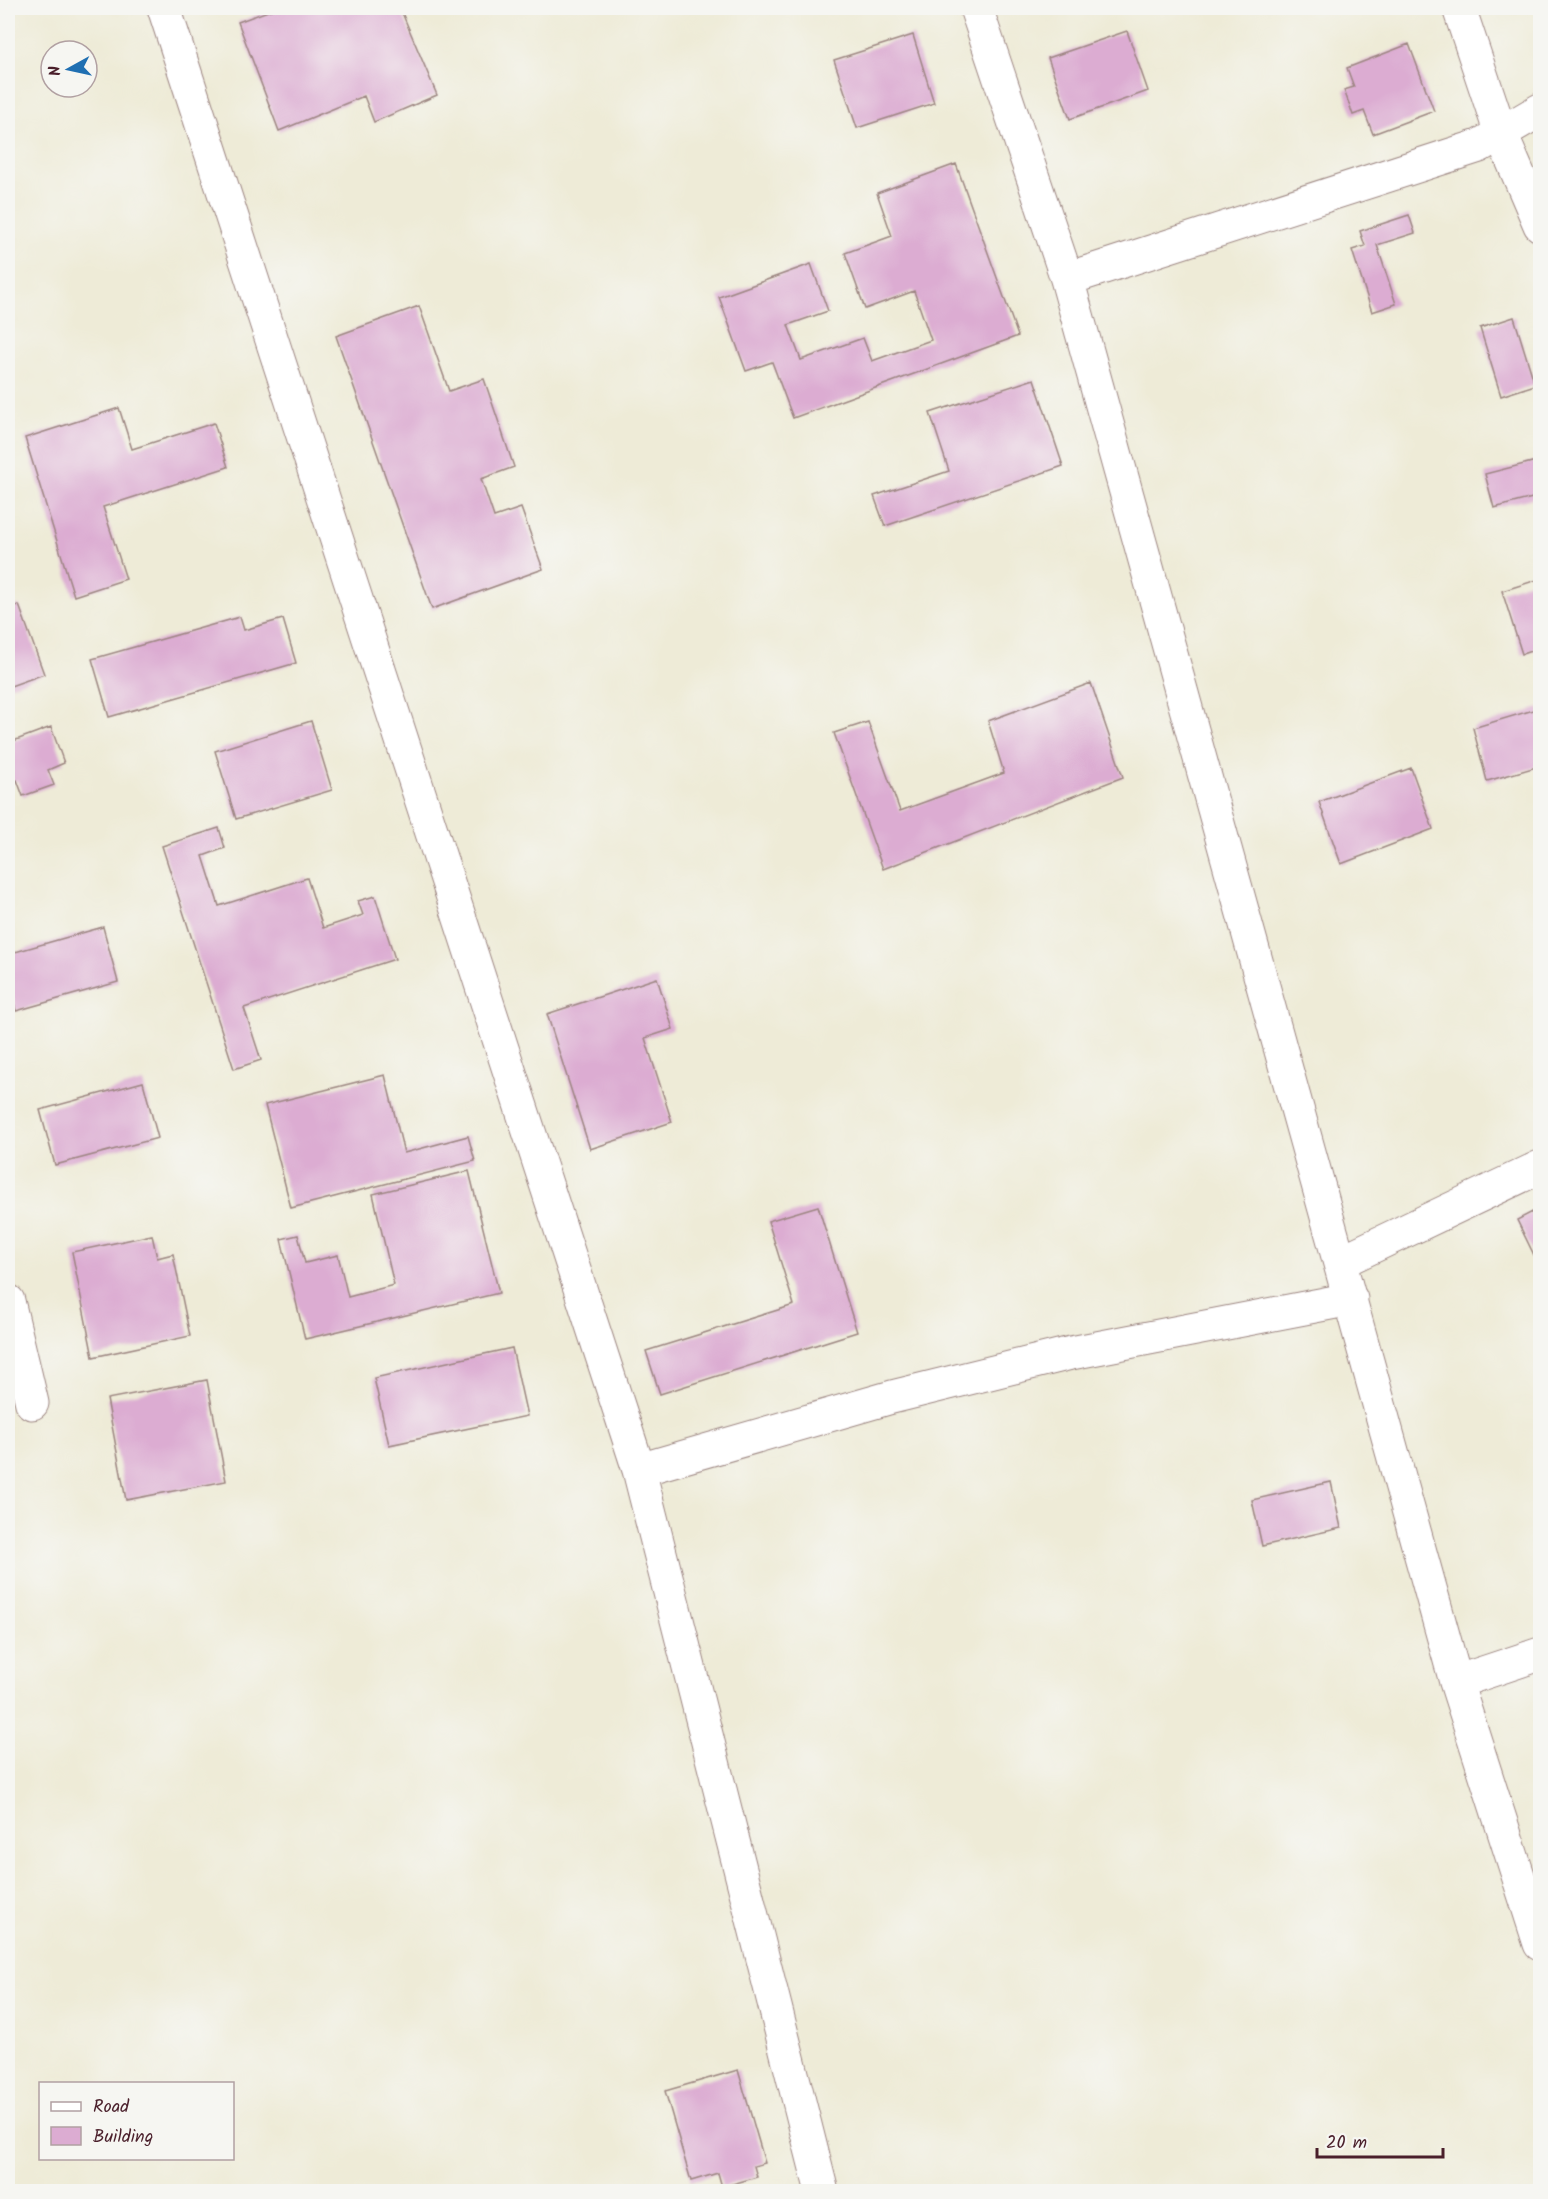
<svg xmlns="http://www.w3.org/2000/svg" width="1548" height="2199" font-family="Kalam,sans-serif">
	<rect width="100%" height="100%" fill="#f6f6f2"/>
	<filter id="ink" filterUnits="userSpaceOnUse"><feTurbulence type="fractalNoise" baseFrequency=".0167" numOctaves="2"/><feDisplacementMap in="SourceGraphic" scale="12" xChannelSelector="R" yChannelSelector="G"/><feConvolveMatrix kernelMatrix="1 2 1 2 8 2 1 2 1" color-interpolation-filters="sRGB"/></filter>
	<filter id="wash" filterUnits="userSpaceOnUse"><feTurbulence type="fractalNoise" baseFrequency=".008" numOctaves="4" result="noise"/><feDisplacementMap in="SourceGraphic" scale="24" xChannelSelector="R" yChannelSelector="G"/><feGaussianBlur stdDeviation="1.35" result="paint"/><feColorMatrix in="noise" values="0 0 0 0 0 0 0 0 0 0 0 0 0 0 0 0 0 1.4 0 .05"/><feComposite in="paint" operator="in"/></filter>
	<g filter="url(#wash)">
		<rect width="100%" height="100%" fill="#eeebd7"/>
		<g id="blocks">
			<path fill="#dcacd2" d="M276,8H400L437,95L374,122L364,96L279,131L238,22Z
				M1127,31L1148,91L1070,119L1048,58Z
				M913,35L934,103L857,128L834,60Z
				M1409,44L1434,111L1373,134L1364,111L1353,115L1344,90L1354,87L1347,68Z
				M956,164L1018,336L793,418L772,362L746,371L719,297L811,264L828,311L788,325L801,360L863,338L872,361L931,340L914,291L865,309L845,253L892,236L877,193Z
				M1409,215L1415,233L1377,245L1396,304L1372,312L1352,250L1365,246L1360,231Z
				M419,306L449,391L484,379L514,467L481,479L494,517L521,508L543,569L432,609L336,336Z
				M1514,317L1535,385L1501,396L1480,328Z
				M1034,379L1063,466L885,526L874,496L949,471L930,413Z
				M119,408L132,449L214,423L228,467L103,507L126,579L74,596L25,438Z
				M1540,460V496L1494,508L1485,474Z
				M1540,579V648L1522,654L1502,591Z
				M19,605L44,674L8,687V608Z
				M240,617L244,630L283,619L296,663L109,717L92,659Z
				M1091,683L1123,777L883,869L834,733L868,722L900,811L1004,773L988,721Z
				M1540,708V766L1487,781L1473,728Z
				M311,721L332,790L236,819L215,751Z
				M51,727L64,763L48,770L54,785L23,796L17,780L8,784V743Z
				M1411,768L1433,829L1341,864L1319,802Z
				M219,828L225,848L203,856L219,906L307,878L323,928L363,915L358,901L375,896L395,959L244,1008L261,1060L234,1069L162,846Z
				M103,927L118,982L16,1011L8,980V954Z
				M657,978L673,1029L645,1038L672,1122L590,1149L547,1014Z
				M385,1075L404,1153L468,1136L475,1161L291,1208L265,1105Z
				M143,1082L158,1138L55,1165L40,1110Z
				M469,1171L499,1293L305,1339L281,1239L298,1235L305,1263L338,1255L348,1297L394,1285L373,1194Z
				M818,1206L857,1332L660,1394L646,1351L794,1305L768,1221Z
				M1540,1208V1252L1534,1255L1517,1220Z
				M152,1235L157,1258L173,1254L190,1336L93,1357L72,1252Z
				M512,1348L527,1416L389,1445L374,1378Z
				M207,1380L226,1481L126,1500L107,1399Z
				M1331,1482L1341,1528L1262,1546L1252,1500Z
				M738,2070L765,2163L754,2166L757,2177L722,2187L718,2173L691,2181L665,2091Z"/>
		</g>
	</g>
	<g filter="url(#ink)">
		<use href="#blocks" fill-opacity="0" stroke="#9c8581" stroke-width="1.5"/>
		<g fill="none" stroke-linecap="round" stroke-linejoin="round">
			<defs>
				<path id="minor" d="M164,8L639,1470L822,2192
					M976,8L1067,279L1479,146L1540,110
					M1459,8L1501,134L1540,225
					M1067,279L1456,1682L1540,1944
					M1340,1262L1540,1167
					M8,1301L32,1403
					M639,1470L892,1397L1071,1353L1351,1299
					M1456,1682L1540,1654"/>
			</defs>
			<use href="#minor" stroke="#9c8581" stroke-width="35"/>
			<use href="#minor" stroke="#fff" stroke-width="33"/>
		</g>
	</g>
	<rect width="1548" height="2199" fill="none" stroke="#f6f6f2" stroke-width="30"/>
	<rect x="39" y="2082" width="195" height="78" fill="#f6f6f2" stroke="#b1a0a2" stroke-width="1.5"/>
	<rect x="51" y="2102" width="30" height="9" fill="#ffffff" stroke="#b1a0a2" stroke-width="1.5"/>
	<text x="93" y="2112" font-size="18" fill="#4a1f2b">Road</text>
	<rect x="51" y="2127" width="30" height="18" fill="#dcacd2" stroke="#b1a0a2" stroke-width="1.5"/>
	<text x="93" y="2142" font-size="18" fill="#4a1f2b">Building</text>
	<g transform="translate(69 69) rotate(262)"><circle r="28" fill="#f6f6f2" stroke="#b1a0a2" stroke-width="1.5"/>
	<path d="M0-4.5L10 22L0 15L-10 22Z" fill="#1f6fb2"/>
	<text y="-9" font-size="16" font-weight="bold" text-anchor="middle" fill="#4a1f2b">N</text>
	</g>
	<path d="M1317 2148v9h126v-9" fill="none" stroke="#4a1f2b" stroke-width="3"/>
	<text x="1326" y="2148" font-size="18" fill="#4a1f2b" stroke="#f6f6f2" stroke-width="4.5" paint-order="stroke">20 m</text>
</svg>
